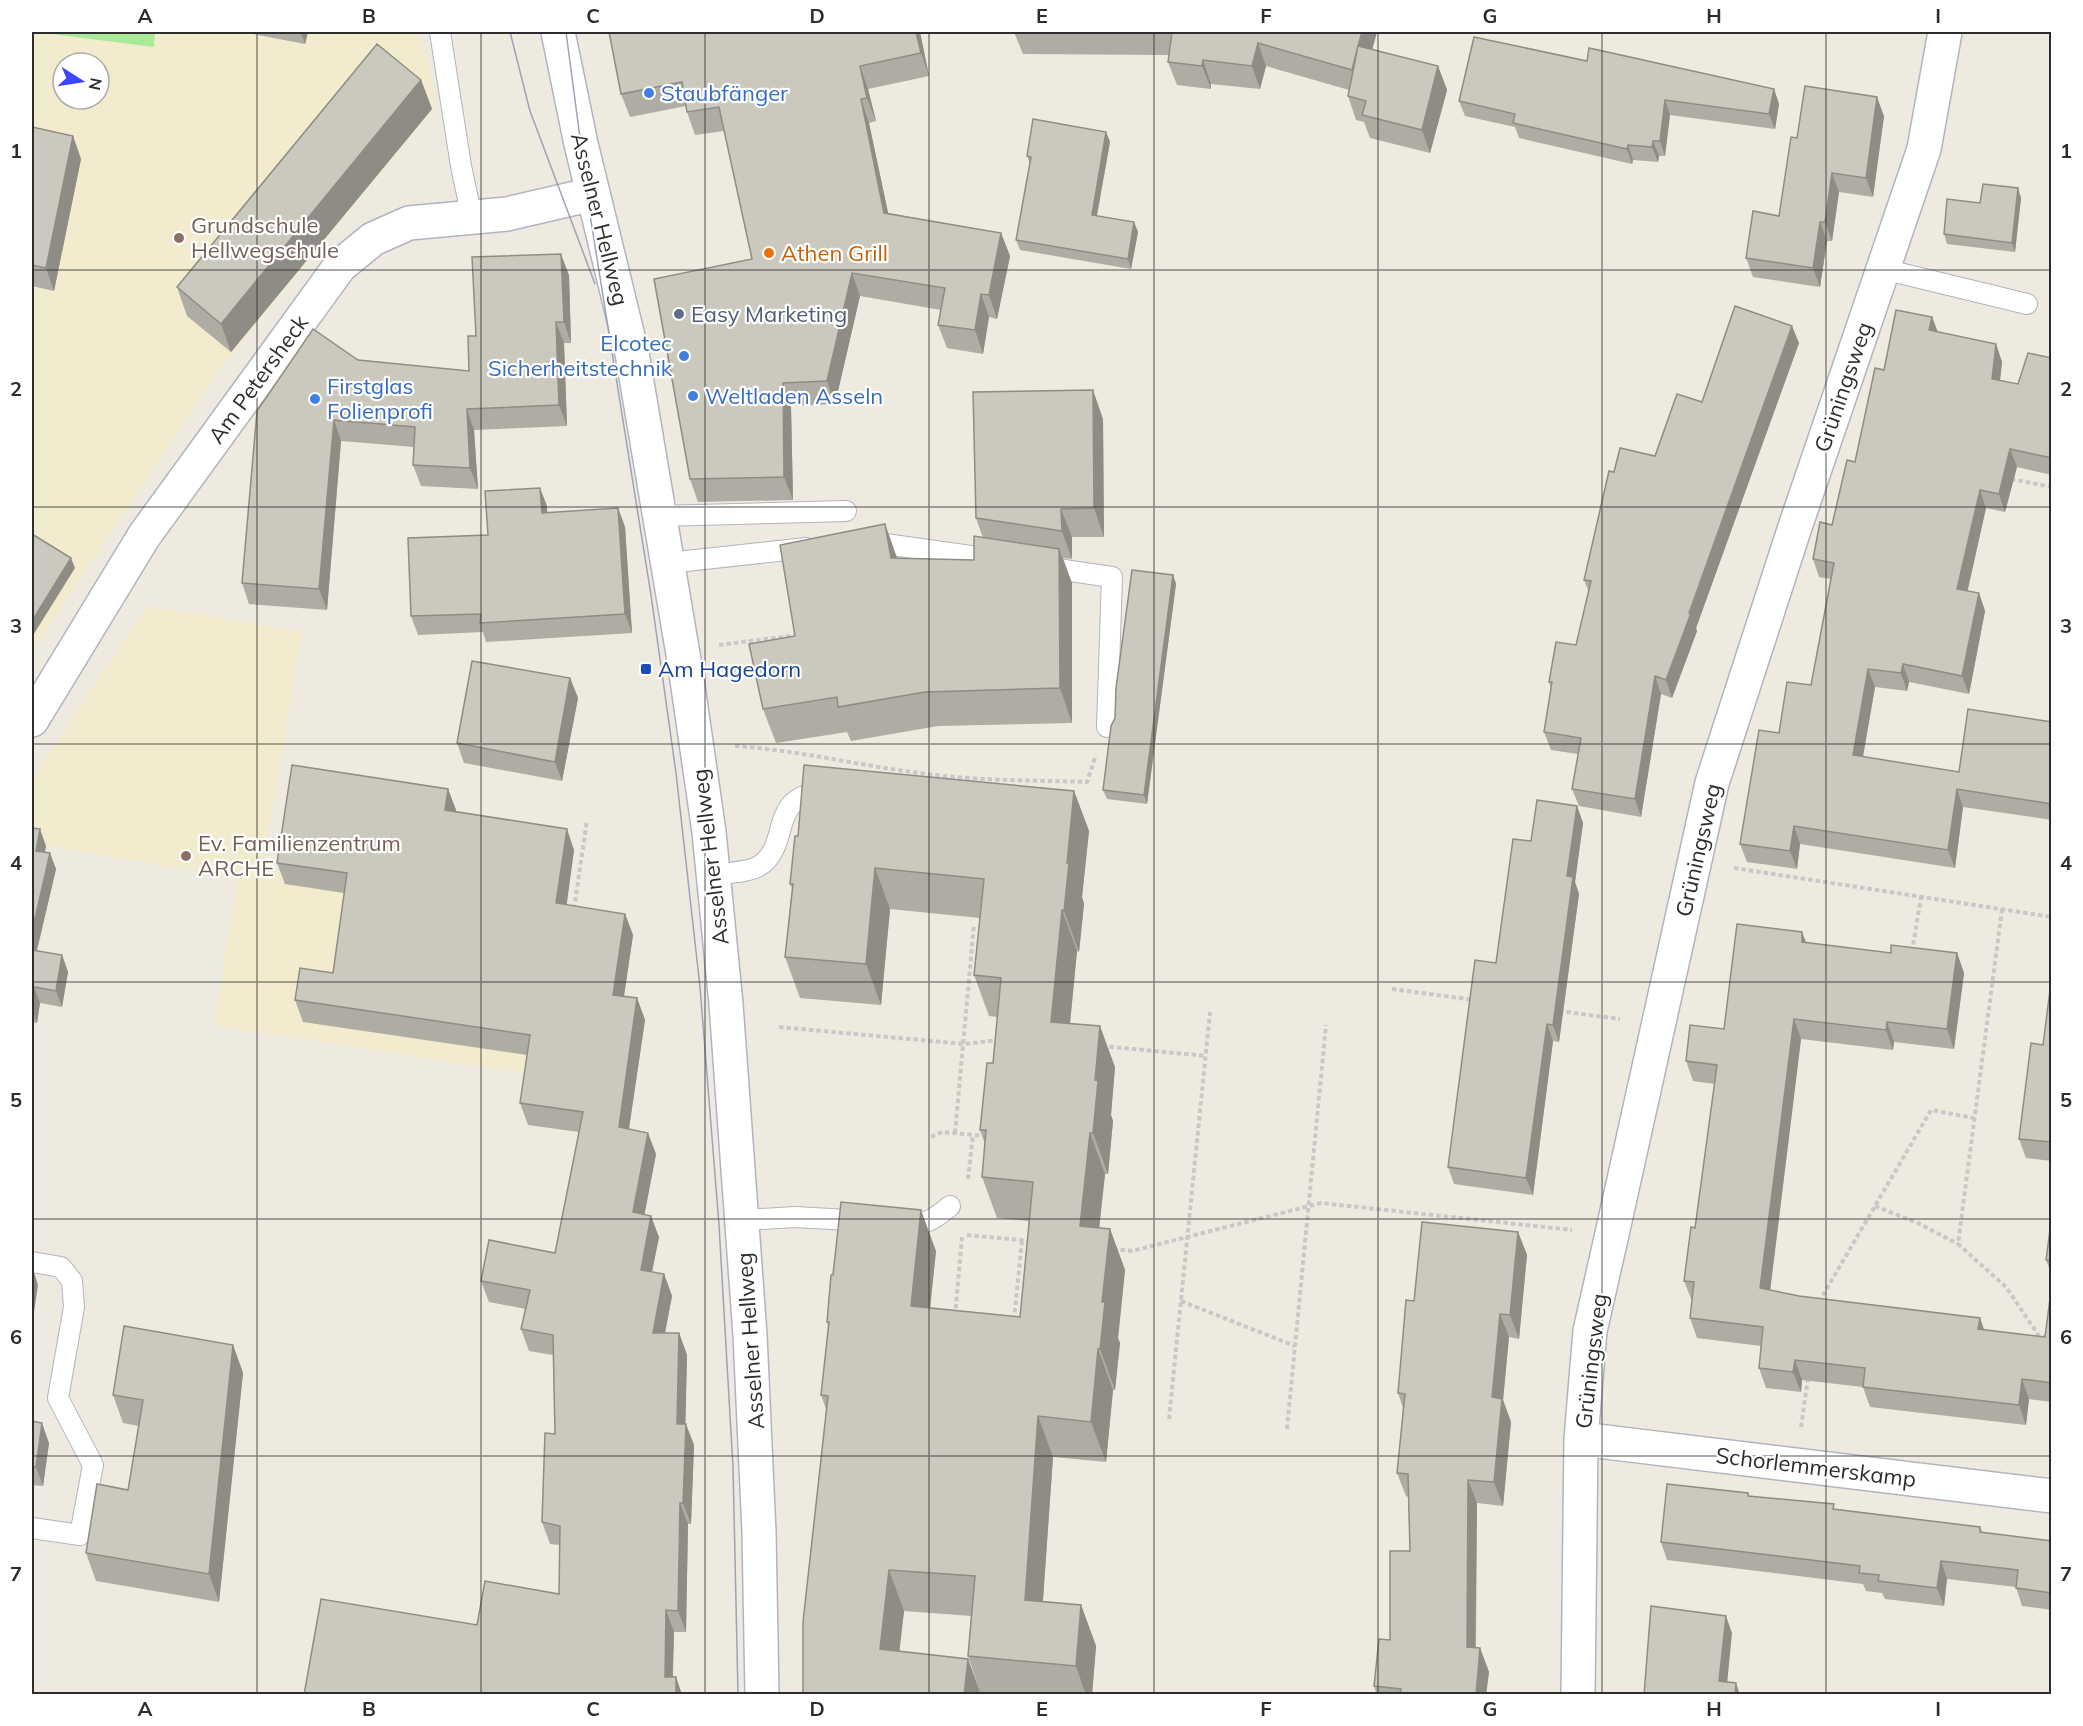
<svg xmlns="http://www.w3.org/2000/svg" width="2083" height="1726" font-family="Mulish,sans-serif">
	<rect width="100%" height="100%" fill="#efeadf"/>
	<path fill="#f2ebcd" fill-rule="evenodd" d="M32,32H418L429,66L436,106L219,370L32,652ZM63,63H99V99H63Z
		M148,606L302,632L263,866L287,870L355,894L633,935L621,1015L645,1020L634,1090L214,1025L238,879L32,843V782L78,709Z"/>
	<path fill="#a8ea97" d="M36,32H155L154,47Z"/>
	<g fill="none" stroke-linecap="round" stroke-linejoin="round">
		<defs>
			<path id="service" d="M440,32L461,166L472,218
				M1883,269L2027,304
				M659,516L846,511
				M868,544L878,543L999,560
				M668,563L806,548
				M1043,567L1112,577L1107,727
				M713,875C725,873 750,872 759,866C791,847 768,796 820,793
				M743,1220L795,1217L866,1221
				M901,1223C925,1225 931,1222 950,1206
				M32,1262L61,1267L72,1281L74,1307L58,1398L93,1465L80,1535L32,1528"/>
			<path id="minor" d="M32,720L144,536L340,266L373,239L409,223L507,214L593,194
				M1581,1439L2052,1496
				M1578,1694L1581,1439L1590,1331L1612,1234L1712,783L1794,530L1924,149L1945,32"/>
			<path id="secondary" d="M558,32L581,144L632,353L685,666L709,832L726,1004L750,1335L759,1532L762,1694"/>
		</defs>
		<use href="#service" stroke="#b2b3c2" stroke-width="22"/>
		<use href="#minor" stroke="#b2b3c2" stroke-width="36"/>
		<use href="#secondary" stroke="#b2b3c2" stroke-width="36"/>
		<path stroke="#c8c8c8" stroke-width="4" stroke-dasharray="4.5 3" stroke-linecap="butt" d="M2011,479L2052,487
			M719,645L790,636L796,635L797,633
			M724,672L758,668
			M735,746C795,750 853,764 912,772C970,781 1029,780 1087,782L1096,755
			M1734,868L2052,917
			M574,909L587,820
			M2002,909L1958,1244L2006,1287L2039,1336L2052,1338
			M1912,952L1921,897
			M1392,989L1474,1000
			M1559,1011L1620,1019
			M779,1027L964,1044L999,1040
			M1102,1046L1206,1056
			M955,1133L974,924
			M931,1137L942,1132L985,1136
			M968,1179L973,1135
			M1875,1206L1920,1224L1958,1244
			M967,1235L1031,1241
			M1113,1249L1132,1251L1321,1203L1572,1230
			M1181,1301L1295,1346
			M1819,1302L1931,1110L1974,1118
			M955,1316L962,1237
			M1014,1320L1022,1240
			M1169,1419L1210,1012
			M1801,1427L1808,1378
			M1287,1429L1326,1025"/>
		<use href="#service" stroke="#fff" stroke-width="20"/>
		<use href="#minor" stroke="#fff" stroke-width="33"/>
		<use href="#secondary" stroke="#fff" stroke-width="33"/>
		<path stroke="#a0a0b9" stroke-width="1.5" d="M510,32L530,111L595,284
			M566,32L591,221L651,595L676,773L700,987L719,1225L733,1467L738,1694"/>
	</g>
	<path fill="#afaca3" d="M243,32H308L305,44Z
		M920,32L929,76L868,89L876,121L869,123L888,213L1001,233L1010,256L997,319L989,317L983,354L947,348L938,325L941,310L860,296L835,404L791,406L793,500L698,502L690,479L752,259L724,131L695,135L687,112L686,106L630,117L621,94Z
		M989,32H1005L990,34Z
		M1014,32H1377L1372,49L1438,66L1447,90L1430,153L1370,138L1364,122L1356,120L1348,96L1349,90L1266,66L1260,89L1211,84V89L1177,85L1168,62L1169,55L1023,54Z
		M1587,61L1774,89L1779,104L1775,129L1670,115L1665,156H1659L1658,162L1633,160L1632,164L1519,138L1515,127L1465,116L1459,101Z
		M421,80L432,109L231,352L187,316L177,287Z
		M1884,116L1873,197L1839,192L1832,241H1827L1820,287L1753,277L1746,258L1779,216L1797,138Z
		M32,127L73,136L81,159L54,291L32,286Z
		M1106,132L1110,142L1097,216L1134,222L1138,232L1131,269L1020,250L1016,240L1030,164L1027,156Z
		M2021,198L2015,252L1947,244L1944,234L1980,203Z
		M569,275L571,343H564L567,426L474,430L478,489L421,486L413,465L414,447L341,441L327,610L249,604L242,583L358,360L469,371L476,336Z
		M1932,317L1937,332L1996,344L2002,362L2000,381L2018,384L2052,358V475L2017,467L2005,512L1986,508L1967,591L1979,593L1985,611L1969,694L1909,682L1907,691L1875,687L1863,757L1959,772L2052,722V820L1963,807L1955,868L1800,844L1797,869L1747,862L1740,844L1779,733L1811,685L1831,579L1819,577L1813,559L1832,525L1855,462L1884,370Z
		M1799,343L1696,628L1697,631L1672,698L1661,694L1641,817L1579,806L1572,789L1578,754L1551,750L1544,732L1551,689L1549,682L1576,645L1589,592L1584,580L1614,472L1655,456L1702,402Z
		M1103,419L1104,537H1072V559L1063,558L1072,583V723L938,726L851,741L847,732L776,743L763,709L795,636L885,524L897,558L974,560L983,538L976,518Z
		M547,506V513L618,508L625,527L632,633L486,642L483,632L418,635L411,616L488,535Z
		M1173,575L1176,584L1147,804L1107,799L1103,790L1115,718Z
		M570,678L578,698L562,781L464,763L457,743Z
		M448,789L456,810V812L574,850L566,905L625,914L633,935L624,996L637,998L645,1020L629,1129L656,1154L644,1215L659,1237L652,1272L664,1274L672,1296L665,1333H679L687,1355L685,1424L694,1445L691,1524H688L686,1632H674L673,1677H676L682,1695H304L477,1625L559,1594L560,1545L550,1544L542,1522L555,1434L553,1355L529,1351L521,1329L526,1309L489,1302L481,1281L555,1253L579,1132L528,1125L520,1103L527,1055L303,1022L295,1000L333,973L344,893L285,884L277,863Z
		M1074,791L1089,831L1082,897L1084,904L1079,952L1077,951L1070,1024L1115,1067L1111,1115L1113,1121L1108,1174H1105L1099,1228L1110,1229L1125,1270L1118,1338L1120,1343L1115,1390H1113L1106,1462L1053,1457L1043,1601L1081,1605L1096,1646L1092,1695H981L968,1656L971,1616L904,1611L899,1651L968,1659L981,1695H803L826,1409L821,1395L828,1327L827,1322L936,1251L930,1308L1020,1317L1029,1221L997,1218L982,1177L985,1144L980,1130L993,1063L997,1017L989,1016L974,975L980,918L890,909L881,1005L800,998L785,957L792,888L790,884L798,836Z
		M1577,806L1583,823L1575,882L1579,894L1559,1042L1553,1041L1533,1195L1454,1184L1448,1167L1496,963L1531,841Z
		M32,828L46,846L45,852L56,869L37,951L62,955L68,972L62,1007L40,1003L37,1023L32,1022Z
		M1806,943L1891,953H1957L1964,973L1954,1049L1894,1042L1893,1050L1801,1039L1770,1290L1799,1296L1980,1318L1984,1330L2045,1337L2052,1283V1402L2029,1399L2026,1425L1870,1407L1863,1387L1802,1380L1801,1392L1766,1388L1759,1368L1761,1346L1697,1338L1690,1318L1692,1301L1684,1281L1695,1228L1715,1084L1693,1081L1686,1061L1724,1029Z
		M2052,990V1161L2026,1158L2019,1139L2043,1045Z
		M2052,1215V1276L2046,1260Z
		M1518,1232L1527,1255L1519,1339L1509,1337L1503,1400L1511,1422L1503,1506L1477,1503L1476,1648H1480L1489,1672L1486,1695H1377L1374,1686L1390,1640L1410,1551L1408,1497L1406,1496L1397,1473L1403,1408L1398,1393L1414,1301Z
		M233,1345L243,1373L219,1602L96,1581L86,1553L128,1490L139,1426L123,1423L113,1395Z
		M32,1421L49,1443L43,1486L32,1485Z
		M1748,1493L1749,1496L1836,1509L1980,1527L1983,1533L2052,1541V1610L2022,1606L2016,1587L1947,1579L1944,1606L1885,1599L1882,1593L1866,1591L1863,1584L1667,1560L1661,1542Z"/>
	<path fill="#8e8c84" d="M301,32H308L305,44Z
		M916,32H920L929,76L921,53Z
		M1362,32H1377L1367,69L1358,46Z
		M1258,43L1266,66L1260,89L1252,66Z
		M1203,60L1211,84V89L1202,66Z
		M860,66L868,89L876,121L867,98Z
		M1438,66L1447,90L1430,153L1422,130Z
		M421,80L432,109L231,352L221,324Z
		M1774,89L1779,104L1775,129L1769,114Z
		M1877,97L1884,116L1873,197L1866,178Z
		M861,99L869,123L893,236L884,213Z
		M1665,100L1670,115L1665,156L1660,141Z
		M1106,132L1110,142L1095,225L1092,215Z
		M73,136L81,159L54,291L46,268Z
		M1653,141L1659,156L1658,162L1652,147Z
		M1628,145L1633,160L1632,164L1627,149Z
		M1832,173L1839,192L1832,241L1825,222Z
		M2018,188L2021,198L2015,252L2012,243Z
		M1134,222L1138,232L1131,269L1128,259Z
		M1820,222L1827,241L1820,287L1813,268Z
		M1001,233L1010,256L997,319L989,295Z
		M561,254L569,275L571,343L564,322Z
		M852,273L860,296L835,404L827,381Z
		M981,294L989,317L983,354L975,330Z
		M1932,317L1939,335L1929,330Z
		M556,322L564,343L567,426L559,405Z
		M1792,326L1799,343L1696,628L1697,631L1672,698L1666,680Z
		M1996,344L2002,362L1998,397L1992,379Z
		M783,383L791,406L793,500L784,477Z
		M1093,390L1103,419L1104,537L1094,508Z
		M467,409L474,430L478,489L470,468Z
		M334,420L341,441L327,610L319,589Z
		M2010,449L2017,467L2005,512L1999,494Z
		M540,488L547,506L548,531L542,513Z
		M1980,490L1986,508L1964,607L1957,589Z
		M618,508L625,527L632,633L625,614Z
		M1061,509L1072,537V559L1062,531Z
		M885,524L897,558H891Z
		M1059,549L1072,583V723L1060,688Z
		M71,558L75,568L32,637V621Z
		M1173,575L1176,584L1147,804L1144,795Z
		M1979,593L1985,611L1969,694L1962,676Z
		M1903,664L1909,682L1907,691L1901,673Z
		M1868,669L1875,687L1860,773L1853,755Z
		M1655,676L1661,694L1641,817L1635,799Z
		M570,678L578,698L562,781L555,762Z
		M448,789L456,810L453,832L445,810Z
		M1957,789L1963,807L1955,868L1948,850Z
		M1074,791L1089,831L1082,897L1084,904L1079,952L1064,911L1067,863Z
		M1577,806L1583,823L1575,882L1579,894L1559,1042L1553,1025L1567,876Z
		M1794,826L1800,844L1797,869L1790,851Z
		M40,829L46,846L41,867L36,851Z
		M567,829L574,850L564,925L556,903Z
		M50,853L56,869L33,966L32,962V932Z
		M875,868L890,909L881,1005L866,964Z
		M1062,910L1077,951L1066,1063L1051,1022Z
		M625,914L633,935L621,1016L613,995Z
		M1802,932L1810,952L1802,942Z
		M1957,953L1964,973L1954,1049L1947,1029Z
		M62,955L68,972L62,1007L56,991Z
		M34,987L40,1003L37,1023L32,1008Z
		M637,998L645,1020L626,1148L619,1127Z
		M1794,1019L1801,1039L1768,1308L1760,1288Z
		M1887,1022L1894,1042L1893,1050L1886,1030Z
		M1547,1024L1553,1041L1533,1195L1526,1178Z
		M1100,1026L1115,1067L1111,1115L1113,1121L1108,1174L1093,1133L1095,1080Z
		M648,1133L656,1154L641,1233L633,1212Z
		M1090,1133L1105,1174L1095,1267L1080,1226Z
		M921,1210L936,1251L926,1347L911,1306Z
		M651,1216L659,1237L648,1291L641,1270Z
		M1110,1229L1125,1270L1118,1338L1120,1343L1115,1390L1100,1349L1102,1302Z
		M1518,1232L1527,1255L1519,1339L1510,1315Z
		M32,1266L38,1285L32,1326Z
		M664,1274L672,1296L661,1354L653,1333Z
		M1500,1314L1509,1337L1503,1400L1511,1422L1503,1506L1494,1482L1492,1397Z
		M1980,1318L1987,1338L1978,1329Z
		M679,1333L687,1355L685,1445L677,1424Z
		M233,1345L243,1373L219,1602L209,1574Z
		M1098,1349L1113,1390L1106,1462L1091,1422Z
		M1795,1360L1802,1380L1801,1392L1793,1372Z
		M2022,1379L2029,1399L2026,1425L2019,1405Z
		M1038,1416L1053,1457L1040,1641L1025,1600Z
		M42,1423L49,1443L43,1486L36,1467Z
		M686,1424L694,1445L691,1524L683,1503Z
		M1468,1480L1477,1503L1475,1671L1467,1647Z
		M680,1503L688,1524L686,1632L678,1611Z
		M1941,1561L1947,1579L1944,1606L1937,1588Z
		M889,1570L904,1611L895,1690L880,1649Z
		M1081,1605L1096,1646L1092,1695H1086L1076,1666Z
		M666,1610L674,1632L672,1695L665,1677Z
		M1726,1616L1732,1633L1726,1695L1719,1681Z
		M1480,1648L1489,1672L1486,1695H1476Z
		M968,1659L981,1695H964Z
		M676,1677L682,1695H676Z
		M1736,1683L1740,1695H1735Z"/>
	<path fill="#cbc8bd" stroke="#8e8c84" stroke-width="1.5" d="M609,32H916L921,53L860,66L867,98L861,99L884,213L1001,233L989,295L981,294L975,330L938,325L945,288L852,273L827,381L783,383L784,477L690,479L654,279L752,259L719,107L687,112L682,82L621,94Z
		M1086,32H1362L1358,46L1438,66L1422,130L1362,115L1366,101L1348,96L1358,46L1352,70L1258,43L1252,66L1203,60L1202,66L1168,62L1172,32Z
		M1474,37L1587,61L1589,48L1774,89L1769,114L1665,100L1660,141H1653L1652,147L1628,145L1627,149L1513,123L1515,114L1459,101Z
		M377,44L421,80L221,324L177,287Z
		M1805,86L1877,97L1866,178L1832,173L1825,222H1820L1813,268L1746,258L1753,211L1779,216L1791,137L1797,138Z
		M1033,119L1106,132L1092,215L1134,222L1128,259L1016,240L1031,157L1027,156Z
		M32,127L73,136L46,268L32,265Z
		M1983,184L2018,188L2012,243L1944,234L1947,199L1980,203Z
		M561,254L564,322H556L559,405L467,409L470,468L413,465L415,427L334,420L319,589L242,583L257,411L313,329L358,360L469,371L468,336H476L472,257Z
		M1735,306L1792,326L1689,613H1691L1666,680L1655,676L1635,799L1572,789L1581,738L1544,732L1552,682H1549L1556,642L1576,645L1591,581L1584,580L1609,471L1614,472L1620,448L1655,456L1677,394L1702,402Z
		M1896,310L1932,317L1929,330L1996,344L1992,379L2018,384L2028,353L2052,358V458L2010,449L1999,494L1980,490L1957,589L1979,593L1962,676L1903,664L1901,673L1868,669L1853,755L1959,772L1968,709L2052,722V804L1957,789L1948,850L1794,826L1790,851L1740,844L1759,730L1779,733L1787,682L1811,685L1834,563L1813,559L1820,522L1832,525L1847,460L1855,462L1875,368L1884,370Z
		M1093,390L1094,508L1061,509L1062,531L976,518L973,392Z
		M540,488L542,513L618,508L625,614L480,623L481,614L411,616L408,538L488,535L485,491Z
		M885,524L891,558L974,560V536L1059,549L1060,688L925,692L838,707L837,697L763,709L749,644L795,636L780,545Z
		M32,534L71,558L32,621Z
		M1132,570L1173,575L1144,795L1103,790L1111,726L1115,718L1116,688Z
		M472,661L570,678L555,762L457,743Z
		M292,765L448,789L445,810L567,829L556,903L625,914L613,995L637,998L619,1127L648,1133L633,1212L651,1216L641,1270L664,1274L653,1333H679L677,1424H686L683,1503H680L678,1611L666,1610L665,1677H676V1695H304L321,1599L477,1625L485,1581L559,1594L560,1526L542,1522L545,1433L555,1434L553,1335L521,1329L530,1290L481,1281L489,1240L555,1253L583,1112L520,1103L530,1035L295,1000L300,968L333,973L347,873L277,863Z
		M804,765L1074,791L1067,863H1069L1064,911L1062,910L1051,1022L1100,1026L1095,1080L1098,1081L1093,1133H1090L1080,1226L1110,1229L1102,1302H1105L1100,1349H1098L1091,1422L1038,1416L1025,1600L1081,1605L1076,1666L968,1656L975,1576L889,1570L880,1649L968,1659L964,1695H803V1622L828,1396L821,1395L829,1322H827L831,1275H833L841,1202L921,1210L911,1306L1020,1317L1033,1182L982,1177L986,1130H980L987,1063H993L1001,978L974,975L984,879L875,868L866,964L785,957L793,884H790L795,836H798Z
		M1537,800L1577,806L1567,876L1573,877L1553,1025L1547,1024L1526,1178L1448,1167L1475,960L1496,963L1513,839L1531,841Z
		M32,828L40,829L36,851L50,853L32,932Z
		M1737,924L1802,932V942L1891,953V945L1957,953L1947,1029L1887,1022L1886,1030L1794,1019L1760,1288L1799,1296L1980,1318L1978,1329L2045,1337L2052,1283V1383L2022,1379L2019,1405L1863,1387L1865,1368L1795,1360L1793,1372L1759,1368L1763,1327L1690,1318L1694,1282L1684,1281L1691,1227L1695,1228L1717,1065L1686,1061L1690,1025L1724,1029Z
		M32,950L62,955L56,991L34,987L32,1004Z
		M2050,990H2052V1142L2019,1139L2031,1043L2043,1045Z
		M2052,1215V1261L2046,1260Z
		M1422,1222L1518,1232L1510,1315L1500,1314L1492,1397L1502,1399L1494,1482L1468,1480L1467,1647L1480,1648L1476,1695H1400L1401,1689L1374,1686L1379,1639L1390,1640V1551H1410L1408,1474L1397,1473L1405,1394L1398,1393L1406,1300L1414,1301Z
		M124,1326L233,1345L209,1574L86,1553L97,1484L128,1490L143,1400L113,1395Z
		M32,1421L42,1423L36,1467H32Z
		M1667,1484L1748,1493V1496L1834,1504L1833,1509L1980,1527V1532L2052,1541V1593L2016,1588L2018,1570L1941,1561L1937,1588L1878,1581L1879,1575L1859,1573L1860,1566L1661,1542Z
		M1651,1606L1726,1616L1719,1681L1736,1683L1735,1695H1644Z"/>
	<path fill="none" stroke="#2d2d2d" stroke-width="1.5" stroke-opacity="0.55" d="M257,32V1694M481,32V1694M705,32V1694M929,32V1694M1154,32V1694M1378,32V1694M1602,32V1694M1826,32V1694M32,270H2052M32,507H2052M32,744H2052M32,982H2052M32,1219H2052M32,1456H2052"/>
	<g fill="#3f7fe0" stroke="#fff" stroke-width="2">
		<circle cx="649" cy="93" r="6"/>
		<circle cx="684" cy="356" r="6"/>
		<circle cx="693" cy="396" r="6"/>
		<circle cx="315" cy="399" r="6"/>
	</g>
	<g fill="#8d6e63" stroke="#fff" stroke-width="2">
		<circle cx="179" cy="238" r="6"/>
		<circle cx="186" cy="856" r="6"/>
	</g>
	<circle fill="#e8710a" stroke="#fff" stroke-width="2" cx="769" cy="253" r="6"/>
	<circle fill="#5c6f8a" stroke="#fff" stroke-width="2" cx="679" cy="314" r="6"/>
	<rect fill="#1a4fb4" stroke="#fff" stroke-width="2" x="640" y="663" width="12" height="12" rx="3"/>
	<g text-anchor="middle" dominant-baseline="central" stroke-width="4.5" stroke-linejoin="round" paint-order="stroke">
		<g font-size="22" fill="#366cbe" stroke="#fff" text-anchor="start">
			<text x="661" y="93">Staubfänger</text>
			<text x="672" y="343" text-anchor="end">Elcotec<tspan x="672" dy="25">Sicherheitstechnik</tspan></text>
			<text x="327" y="386">Firstglas<tspan x="327" dy="25">Folienprofi</tspan></text>
			<text x="705" y="396">Weltladen Asseln</text>
		</g>
		<g font-size="22" fill="#2d2d2d" stroke="#fff">
			<text transform="translate(600 219) rotate(76)">Asselner Hellweg</text>
			<text transform="translate(258 379) rotate(-54)">Am Petersheck</text>
			<text transform="translate(1843 387) rotate(-71)">Grüningsweg</text>
			<text transform="translate(1698 850) rotate(-77)">Grüningsweg</text>
			<text transform="translate(710 857) rotate(-97)">Asselner Hellweg</text>
			<text transform="translate(750 1341) rotate(-94)">Asselner Hellweg</text>
			<text transform="translate(1591 1361) rotate(-83)">Grüningsweg</text>
			<text transform="translate(1816 1467) rotate(7)">Schorlemmerskamp</text>
		</g>
		<g font-size="22" fill="#785e54" stroke="#fff" text-anchor="start">
			<text x="191" y="225">Grundschule<tspan x="191" dy="25">Hellwegschule</tspan></text>
			<text x="198" y="843">Ev. Familienzentrum<tspan x="198" dy="25">ARCHE</tspan></text>
		</g>
		<g font-size="22" fill="#c56008" stroke="#fff" text-anchor="start">
			<text x="781" y="253">Athen Grill</text>
		</g>
		<g font-size="22" fill="#4e5e75" stroke="#fff" text-anchor="start">
			<text x="691" y="314">Easy Marketing</text>
		</g>
		<g font-size="22" fill="#164399" stroke="#fff" text-anchor="start">
			<text x="658" y="669">Am Hagedorn</text>
		</g>
	</g>
	<rect width="2083" height="1726" fill="none" stroke="#ffffff" stroke-width="66"/>
	<g transform="translate(81 81) rotate(102)"><circle r="28" fill="#ffffff" stroke="#ababab" stroke-width="1.5"/>
	<path d="M0-4.5L10 22L0 15L-10 22Z" fill="#3c45ff"/>
	<text y="-9" font-size="16" font-weight="bold" text-anchor="middle" fill="#2d2d2d">N</text>
	</g>
	<rect x="33" y="33" width="2017" height="1660" fill="none" stroke="#2d2d2d" stroke-width="2"/>
	<g font-size="20" text-anchor="middle" font-weight="bold" fill="#2d2d2d">
		<text x="145" y="23">A</text>
		<text x="369" y="23">B</text>
		<text x="593" y="23">C</text>
		<text x="817" y="23">D</text>
		<text x="1042" y="23">E</text>
		<text x="1266" y="23">F</text>
		<text x="1490" y="23">G</text>
		<text x="1714" y="23">H</text>
		<text x="1938" y="23">I</text>
		<text x="16" y="158">1</text>
		<text x="2066" y="158">1</text>
		<text x="16" y="396">2</text>
		<text x="2066" y="396">2</text>
		<text x="16" y="633">3</text>
		<text x="2066" y="633">3</text>
		<text x="16" y="870">4</text>
		<text x="2066" y="870">4</text>
		<text x="16" y="1107">5</text>
		<text x="2066" y="1107">5</text>
		<text x="16" y="1344">6</text>
		<text x="2066" y="1344">6</text>
		<text x="16" y="1581">7</text>
		<text x="2066" y="1581">7</text>
		<text x="145" y="1716">A</text>
		<text x="369" y="1716">B</text>
		<text x="593" y="1716">C</text>
		<text x="817" y="1716">D</text>
		<text x="1042" y="1716">E</text>
		<text x="1266" y="1716">F</text>
		<text x="1490" y="1716">G</text>
		<text x="1714" y="1716">H</text>
		<text x="1938" y="1716">I</text>
	</g>
</svg>
